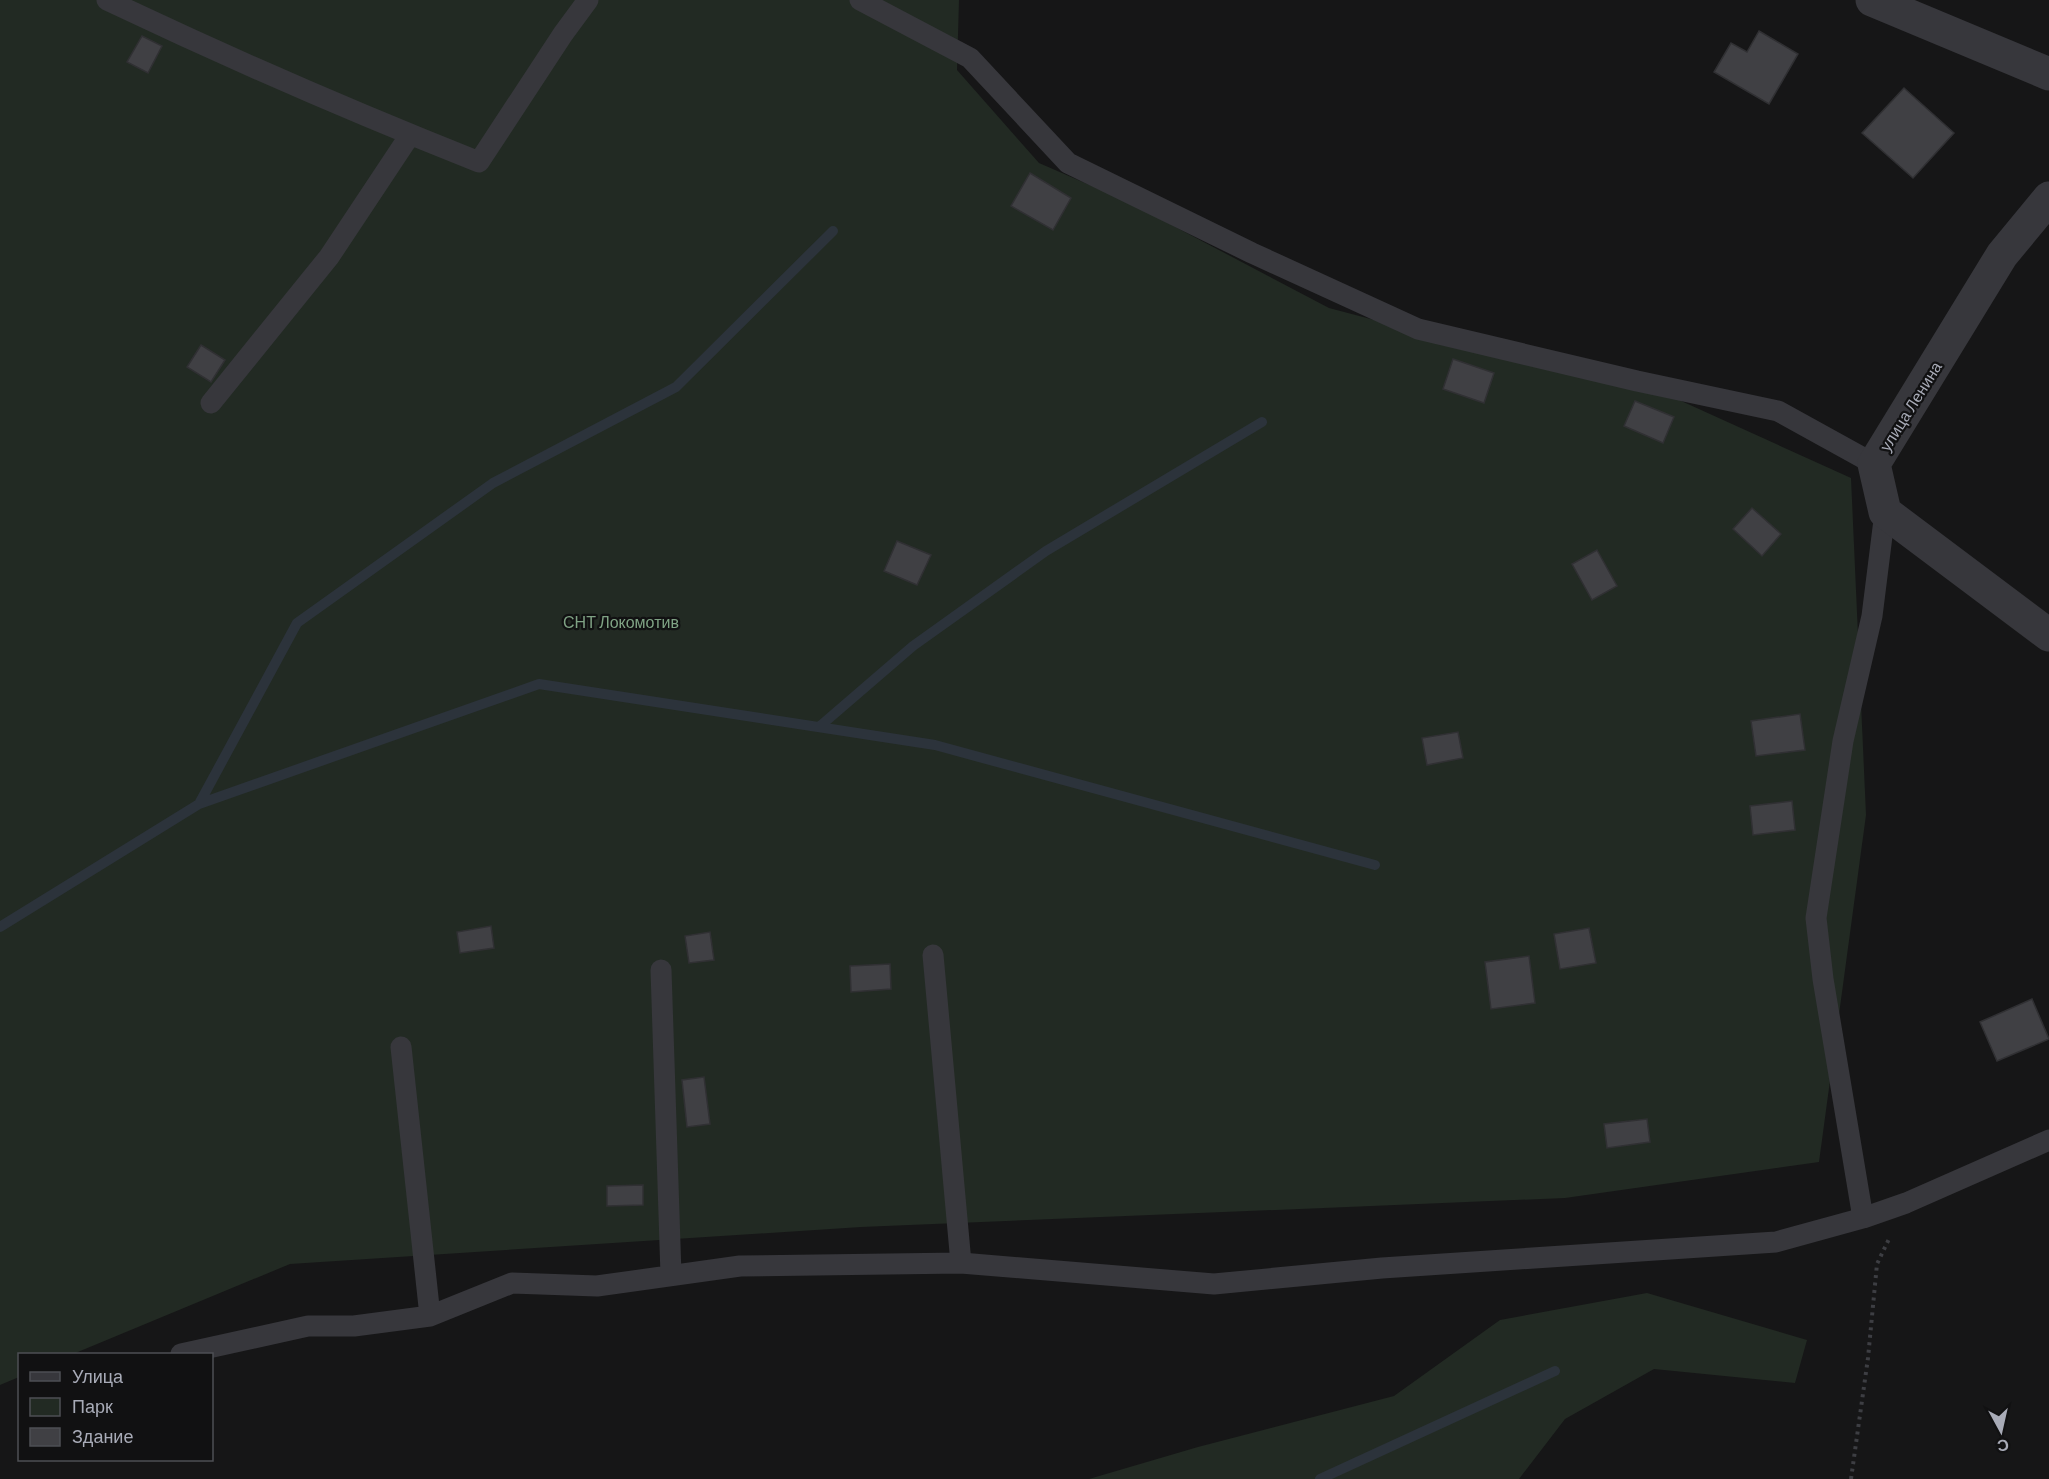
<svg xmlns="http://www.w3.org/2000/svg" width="2049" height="1479" font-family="Barlow,sans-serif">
	<rect width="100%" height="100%" fill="#161617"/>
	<path fill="#222a23" d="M0,0H959L957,70L1039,163L1124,200L1329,308L1488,350L1668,395L1851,478L1866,815L1819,1162L1565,1198L861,1227L290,1264L73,1354H20L19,1377L0,1385Z
		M1647,1293L1807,1340L1795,1383L1654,1369L1565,1419L1519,1479H1089L1198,1447L1394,1396L1500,1320Z"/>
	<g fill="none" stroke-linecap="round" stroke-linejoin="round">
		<path stroke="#2c333b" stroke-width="10" d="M819,727L913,646L1046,551L1262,422
			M199,804L297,623L493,483L676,387L833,231
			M0,927L199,804L539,684L935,745L1375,865
			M1320,1479L1555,1371"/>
	</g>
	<path fill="#404044" stroke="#303033" stroke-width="1.5" d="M1759,31L1798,54L1769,104L1714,72L1731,43L1747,52Z
		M142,36L162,46L148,73L127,62Z
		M1904,88L1954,133L1913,178L1862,133Z
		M1030,173L1071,198L1053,230L1011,206Z
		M201,345L225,360L211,382L187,367Z
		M1453,359L1494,373L1484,403L1443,389Z
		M1635,401L1674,417L1663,443L1624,426Z
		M1752,508L1781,534L1762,556L1733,529Z
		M897,541L931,555L917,585L884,571Z
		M1597,550L1617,586L1592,600L1572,564Z
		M1800,714L1805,750L1756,756L1751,721Z
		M1458,732L1463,758L1427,765L1422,738Z
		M1792,801L1795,830L1753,835L1750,806Z
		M491,926L494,948L460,953L457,932Z
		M1589,928L1596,963L1560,969L1554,934Z
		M710,932L714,960L689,963L685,936Z
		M1529,956L1535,1003L1491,1009L1485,962Z
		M890,964L891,989L851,992L850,966Z
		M2032,999L2049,1039L1997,1061L1980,1022Z
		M704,1077L710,1124L687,1127L682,1080Z
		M1647,1119L1650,1142L1607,1148L1604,1124Z
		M643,1185V1205L607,1206V1186Z"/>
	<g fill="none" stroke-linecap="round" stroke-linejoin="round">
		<path stroke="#3d3e43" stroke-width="4" stroke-dasharray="3 4.5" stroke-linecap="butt" d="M1851,1479L1868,1358L1877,1264L1889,1239"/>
		<path stroke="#37373c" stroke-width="21" d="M107,0C229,58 353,112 479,162L563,34L588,0
			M860,0L970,58L1068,163L1252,253L1418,329L1637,381L1778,411L1874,464
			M211,403L329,257L410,135
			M933,955L961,1263
			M661,970L671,1275
			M401,1047L430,1316
			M1863,1218L1823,979L1816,918L1843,741L1872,616L1885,512
			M181,1354L308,1326H354L430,1316L512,1283L597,1286L740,1266L961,1263L1214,1284L1382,1268L1776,1242L1863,1218L1906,1203L2049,1140"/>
		<path stroke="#37373c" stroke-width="33" d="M1872,0L2049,74
			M2049,198L2002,255L1874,464L1885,512L2049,635"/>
	</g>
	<g text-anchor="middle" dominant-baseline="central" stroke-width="4.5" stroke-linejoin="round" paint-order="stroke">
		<g font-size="16" fill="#a8abb7" stroke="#111112">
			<text transform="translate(1910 406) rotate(-58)">улица Ленина</text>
		</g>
		<g font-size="16" fill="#7fa284" stroke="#111112">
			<text x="621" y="621">СНТ Локомотив</text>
		</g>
	</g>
	<rect x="18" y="1353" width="195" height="108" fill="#111112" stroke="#4d4f54" stroke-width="1.5"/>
	<rect x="30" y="1372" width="30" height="9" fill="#37373c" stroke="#4d4f54" stroke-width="1.5"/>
	<text x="72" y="1383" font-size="18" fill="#a8abb7">Улица</text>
	<rect x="30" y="1398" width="30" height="18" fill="#222a23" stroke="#4d4f54" stroke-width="1.5"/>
	<text x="72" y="1413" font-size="18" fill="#a8abb7">Парк</text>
	<rect x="30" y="1428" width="30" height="18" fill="#404044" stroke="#4d4f54" stroke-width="1.5"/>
	<text x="72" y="1443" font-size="18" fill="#a8abb7">Здание</text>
	<g transform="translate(2001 1431) rotate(172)" stroke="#111112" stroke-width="4.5" paint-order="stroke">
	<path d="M0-4.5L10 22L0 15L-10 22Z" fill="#a8abb7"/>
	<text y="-9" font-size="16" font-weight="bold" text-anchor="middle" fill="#a8abb7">С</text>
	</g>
</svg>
